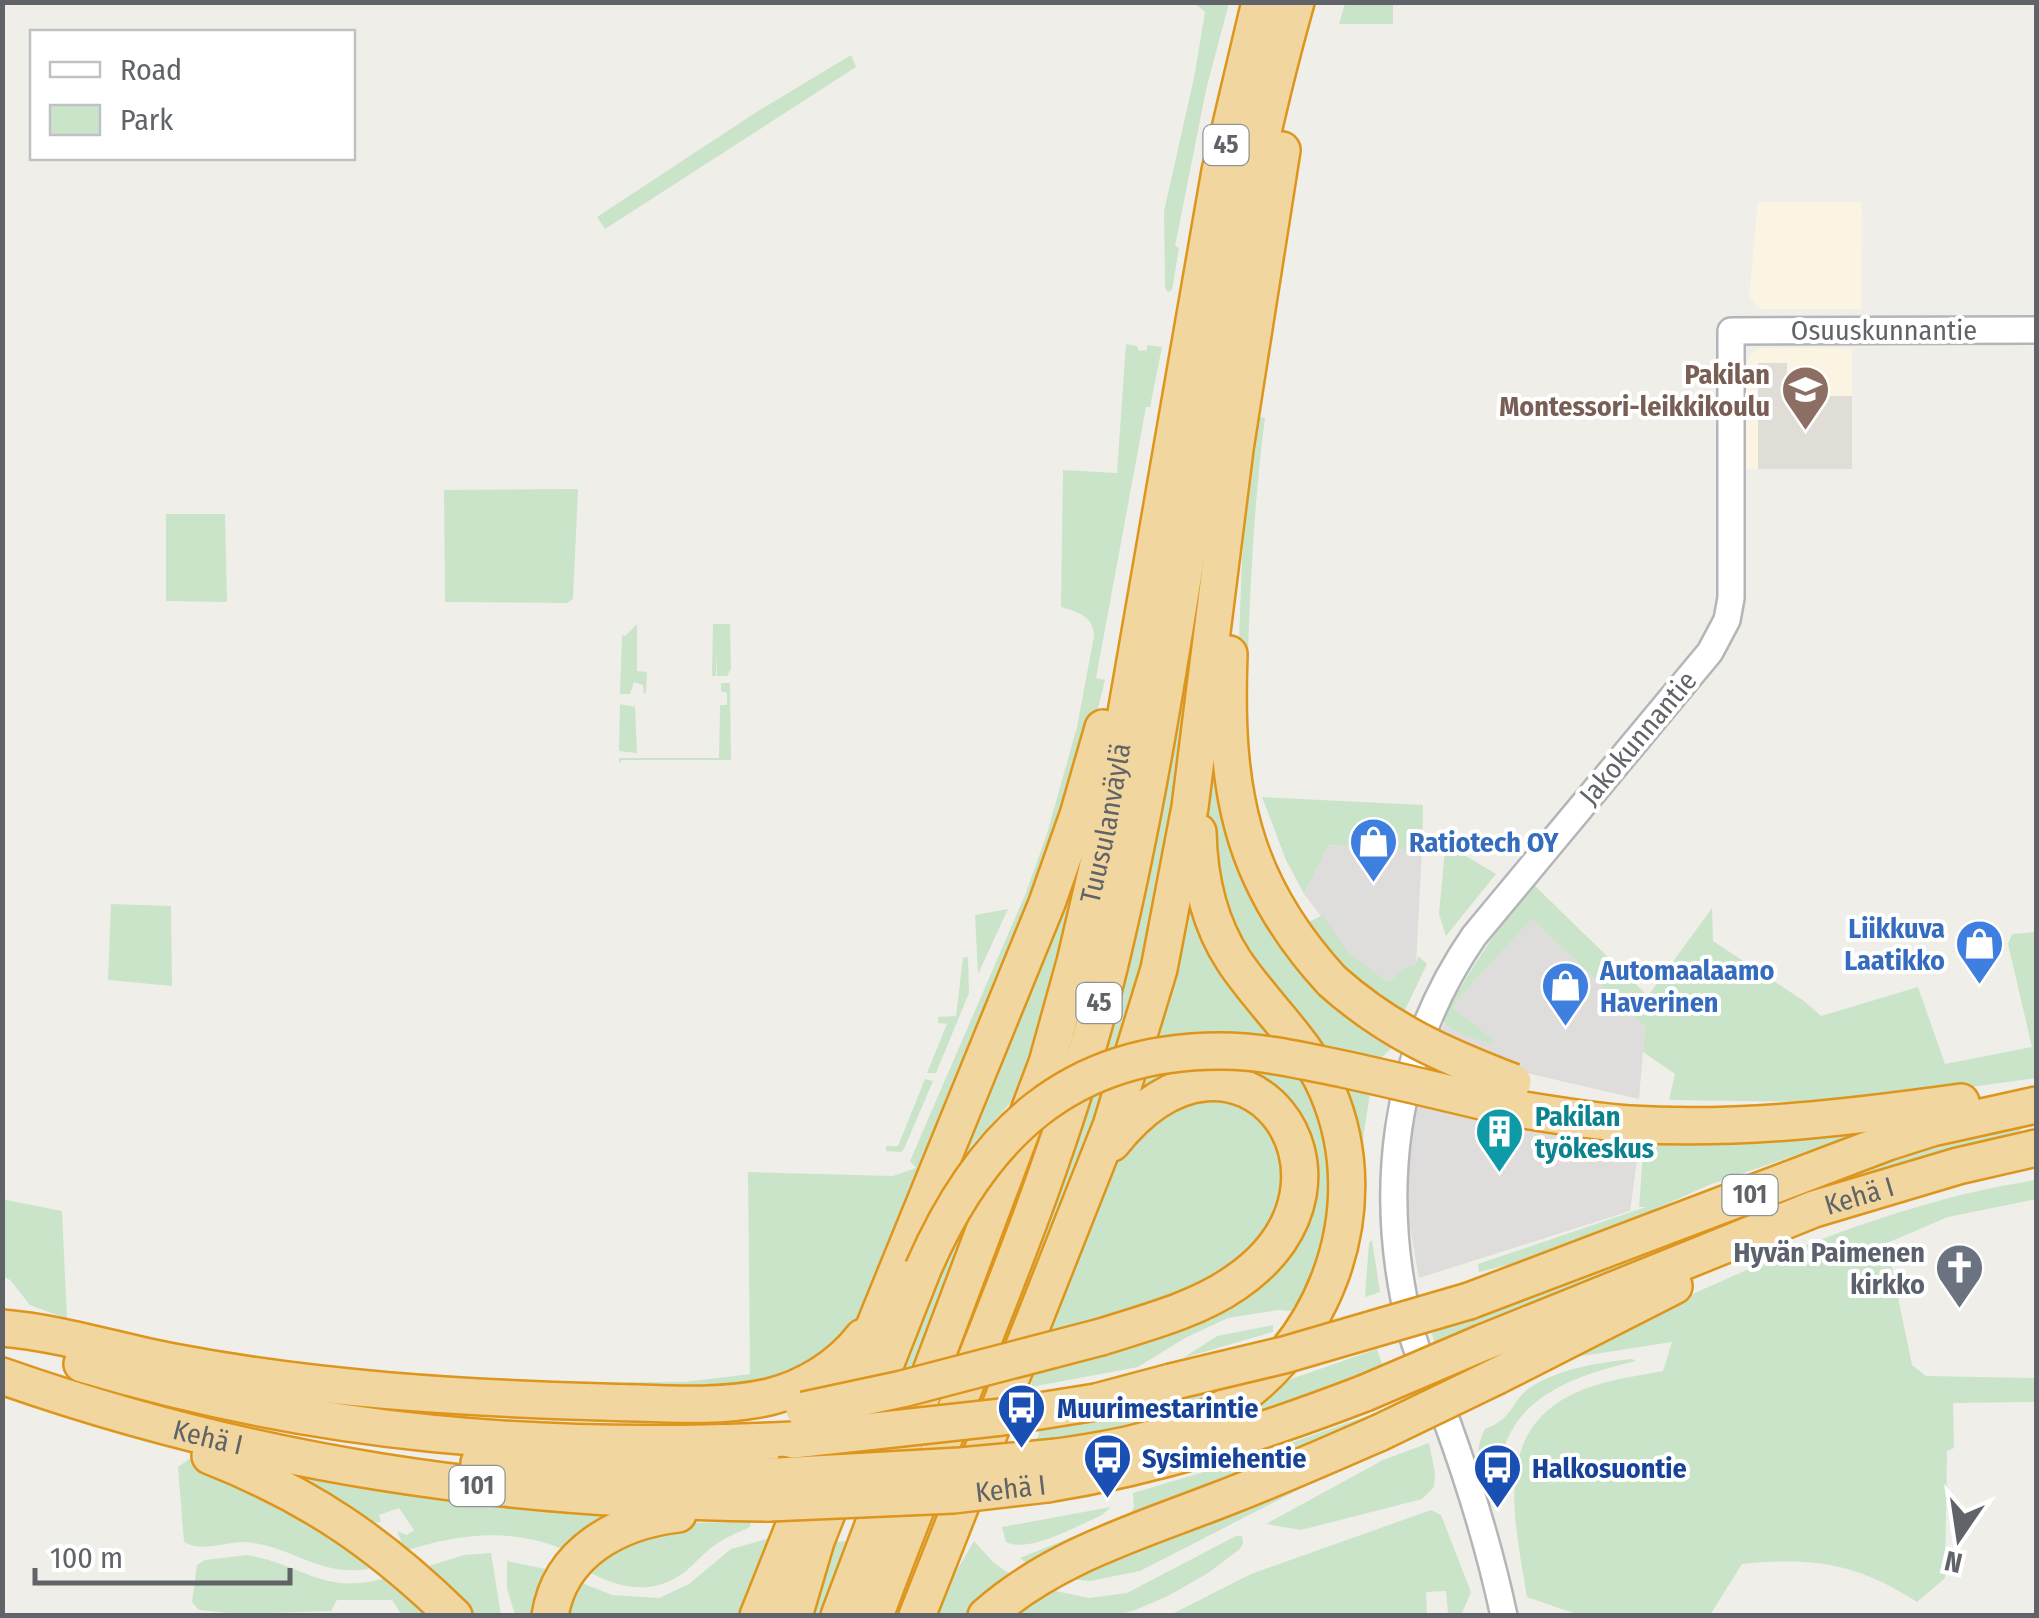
<svg xmlns="http://www.w3.org/2000/svg" width="2039" height="1618" font-family="'Fira Sans Condensed',sans-serif">
	<rect width="100%" height="100%" fill="#f0eee9"/>
	<path fill="#fbf4e3" d="M1758,202H1862L1861,309H1760L1749,297Z
		M1758,348H1852V469H1746V365L1750,355Z"/>
	<path fill="#dfdddb" d="M1329,845L1422,851L1416,964L1403,968L1389,982L1348,952L1304,894Z
		M1532,919L1645,1027L1639,1099L1517,1071L1509,1093L1640,1139L1630,1211L1419,1278L1409,1221V1148L1429,1052L1458,999Z"/>
	<path fill="#e0ddd7" d="M1758,363H1787V396H1852V469H1758Z"/>
	<path fill="#cae4c9" d="M1194,3H1229L1206,90L1175,246L1179,248L1172,290L1168,292L1165,288L1164,211L1194,78L1205,12Z
		M1345,3H1393V24H1339Z
		M851,55L856,67L605,229L597,217L755,113Z
		M1126,344L1137,346L1139,351L1147,350V345L1162,347L1150,407H1146L1096,678L1105,680L1081,778L863,1319L832,1353L753,1390L531,1383L685,1382L750,1374L748,1172L893,1176L916,1168L910,1161L1025,895L1046,837L1077,727L1094,636C1093,615 1079,613 1061,607L1063,470L1117,473Z
		M1260,417L1265,418C1256,486 1252,554 1249,623C1245,733 1242,828 1307,923L1323,915L1348,952L1389,982L1403,968L1416,964L1418,956L1427,964L1405,1010L1398,1017L1332,962L1303,927H1298L1263,859L1254,830L1244,794L1239,754L1237,697L1242,558L1256,420Z
		M1222,444L1201,652L1132,1041L1103,1056C1160,855 1189,650 1222,444Z
		M578,489L573,599L567,603L445,602L444,490Z
		M166,514H225L227,602L166,601Z
		M637,624V671L647,672L646,692L644,694L643,685L634,682L630,694H620L622,635L625,636Z
		M713,624H730L731,669L727,676H717V652L716,676H712Z
		M721,683H730L731,760H622L619,763V758H719L720,705H727V693L721,691Z
		M620,704L635,707L637,753L619,751Z
		M1217,739L1233,832L1390,1041V1050L1377,1061L1320,1048L1229,932L1207,831Z
		M1097,780L1080,884L1035,1047L1017,1096L972,1145L931,1213Z
		M1262,797L1423,805L1422,851L1329,845L1304,894L1286,860Z
		M1454,849L1496,874L1446,936L1439,914L1445,850Z
		M1191,860L1280,1039C1235,1034 1194,1034 1149,1041Z
		M1534,885L1648,996L1712,908L1713,941L1804,1001L1821,1016L1918,987L1945,1064L2032,1047L2008,944L2012,934L2036,932V1078L1906,1096L1817,1102L1669,1100L1675,1074L1643,1052L1645,1027L1532,919L1458,999L1453,1008L1495,1041L1492,1044C1474,1039 1454,1033 1441,1019C1470,973 1496,926 1534,885Z
		M111,904L171,906L172,986L108,980Z
		M1008,909L978,974L975,915Z
		M968,957L969,993L936,1073H927L947,1024L938,1023V1017L956,1016L963,958Z
		M1235,1067L1314,1081L1339,1177L1305,1312L1278,1310L1228,1318L1185,1338L1138,1367L1031,1387L1034,1368L1102,1348L1297,1229L1266,1088L1130,1105L1140,1077Z
		M925,1079L933,1081L904,1149L901,1152L886,1151V1146H898Z
		M1338,1087L1370,1093L1360,1159Z
		M1116,1090L1017,1346L999,1350L1043,1236L1092,1094Z
		M1228,1093L1284,1143L1279,1221L1203,1290L1039,1341L1107,1166L1148,1119Z
		M1051,1119L960,1361L951,1363L1040,1126Z
		M1883,1125L1709,1185L1616,1227L1523,1261L1479,1272L1478,1264L1646,1207H1639L1644,1140Z
		M2020,1125L2021,1131C1819,1180 1628,1268 1435,1345L1432,1333C1489,1312 1547,1292 1604,1270C1742,1217 1876,1159 2020,1125Z
		M987,1179L913,1372L898,1376L955,1235Z
		M2036,1180V1199L1948,1217L1887,1243L1912,1365L1926,1376L2036,1378V1402L1953,1403L1954,1448L1947,1451L1945,1578L1917,1602C1857,1563 1813,1557 1742,1564L1710,1615H1579L1527,1597C1514,1517 1489,1424 1587,1388C1611,1379 1638,1376 1663,1371L1672,1342L1569,1358L1566,1354C1720,1281 1866,1207 2036,1180Z
		M2,1199L62,1211L67,1319L30,1305L10,1280L3,1276Z
		M1372,1240L1380,1292L1365,1297L1369,1243Z
		M1273,1325V1332L1183,1358L1217,1336Z
		M1377,1349L1383,1367L1353,1384L1169,1445L1277,1384Z
		M1632,1359L1636,1361C1559,1379 1490,1407 1500,1502C1485,1473 1469,1460 1485,1429C1515,1418 1511,1400 1531,1387C1561,1368 1597,1363 1632,1359Z
		M1217,1385L1227,1390L1138,1430L1035,1447L1041,1426L1142,1410Z
		M1389,1408L1391,1411L1029,1565L1020,1558L1131,1513L1134,1507L1133,1493L1234,1463Z
		M1429,1443L1435,1473L1434,1487L1422,1499L1301,1530L1266,1524L1383,1460Z
		M1376,1450L1140,1571L1090,1581L1070,1579L1091,1562Z
		M189,1459C256,1487 317,1527 377,1567C323,1581 296,1547 246,1542C226,1541 203,1553 184,1542L178,1467Z
		M281,1470L452,1500L618,1514L565,1550C511,1527 459,1534 405,1551L397,1531L407,1535L414,1530L399,1508L379,1515L381,1522L359,1523Z
		M1111,1507L1102,1515C1079,1525 1028,1554 1006,1542L1002,1527Z
		M1431,1510L1441,1515L1471,1592L1462,1613H1448L1446,1591L1426,1592L1427,1614L1170,1615L1251,1574Z
		M751,1522L750,1527C739,1532 726,1537 715,1545C704,1552 696,1563 686,1571C653,1597 616,1589 583,1568L617,1543L680,1523Z
		M1236,1536H1242L1243,1543L1240,1549L1208,1573L1168,1596L1133,1611L1108,1616H1004L1042,1588L1089,1598L1127,1593Z
		M774,1537L744,1615L560,1616L577,1581L612,1595L659,1598L689,1584L731,1549Z
		M846,1541L821,1615L806,1616L831,1542Z
		M974,1541L993,1562L1011,1575L963,1615L930,1616Z
		M491,1553L501,1615H465L419,1569L464,1555Z
		M247,1555C305,1565 323,1597 389,1577L433,1615H402L392,1600H337L331,1611L238,1614L199,1610L192,1602L197,1565L205,1560Z
		M507,1561L545,1569L540,1586L539,1615H515L507,1588Z"/>
	<g fill="none" stroke-linecap="round" stroke-linejoin="round">
		<defs>
			<path id="minor" d="M1504,1616C1490,1550 1469,1482 1446,1419C1435,1391 1420,1363 1412,1334C1376,1196 1392,1055 1474,936L1710,652L1727,620L1731,598V331L2036,330"/>
			<g id="highway">
				<path d="M1229,654C1224,787 1239,880 1332,981"/>
				<path d="M1506,1107C1547,1114 1588,1121 1629,1124C1740,1131 1852,1117 1961,1102"/>
				<path d="M1469,1301L1888,1142L1932,1128L2036,1105"/>
				<path d="M2,1328C61,1333 116,1351 173,1362C314,1389 460,1398 602,1402C657,1403 715,1409 769,1397C805,1388 840,1367 863,1337"/>
				<path d="M1101,1337C1145,1323 1196,1310 1235,1283C1388,1179 1238,983 1112,1143"/>
				<path id="s1" d="M1482,1343L1814,1209L1958,1166L2036,1148"/>
				<path d="M82,1364C322,1436 543,1452 793,1440"/>
				<path id="s2" d="M2,1376C256,1465 500,1500 769,1503"/>
				<path d="M1497,1376L1674,1286"/>
				<path d="M1096,1402L1171,1382"/>
				<path d="M834,1425L1047,903L1078,815L1103,728"/>
				<path d="M210,1456C309,1495 378,1542 454,1616"/>
				<path d="M1057,1457C1107,1450 1159,1441 1204,1419C1322,1360 1380,1212 1327,1090C1305,1040 1264,1006 1234,961C1209,923 1199,877 1198,832"/>
				<path d="M479,1463L597,1472L779,1476"/>
				<path d="M1047,1484C1158,1466 1261,1433 1365,1393"/>
				<path d="M550,1616C560,1551 619,1521 678,1514"/>
				<path d="M758,1616L813,1478"/>
				<path d="M794,1616L816,1541L923,1269"/>
				<path id="s3" d="M839,1616L1047,1063L1075,962L1105,834L1220,171L1260,2"/>
				<path d="M875,1616C954,1401 1055,1190 1109,968C1187,649 1206,319 1296,2"/>
				<path d="M917,1616L1111,1126L1159,969L1190,807L1235,449L1282,150"/>
				<path d="M986,1616C1051,1558 1134,1533 1214,1502C1270,1481 1324,1457 1379,1433"/>
			</g>
		</defs>
		<use href="#minor" stroke="#b4b5b9" stroke-width="30"/>
		<use href="#highway" stroke="#dd951c" stroke-width="40"/>
		<use href="#minor" stroke="#fff" stroke-width="25"/>
		<use href="#highway" stroke="#f1d79f" stroke-width="35"/>
		<defs>
			<g id="highway-bridge">
				<path d="M1332,981C1388,1031 1443,1055 1513,1082"/>
				<path d="M923,1269C981,1135 1069,1050 1222,1051C1263,1051 1303,1061 1343,1069C1398,1081 1452,1094 1506,1107"/>
				<path d="M1171,1382L1284,1355L1469,1301"/>
				<path d="M1365,1393L1482,1343"/>
				<path d="M804,1410L902,1389L1101,1337"/>
				<path d="M1379,1433L1497,1376"/>
				<path d="M793,1440L1002,1417L1096,1402"/>
				<path d="M779,1476L960,1466L1057,1457"/>
				<path id="s4" d="M769,1503L953,1495L1047,1484"/>
			</g>
		</defs>
		<use href="#highway-bridge" stroke="#dd951c" stroke-width="40" stroke-linecap="butt"/>
		<use href="#highway-bridge" stroke="#f1d79f" stroke-width="35"/>
	</g>
	<defs>
		<symbol id="school-pin" viewBox="-11 -11 22 30"><path d="M0 17L-7.5 6A9.5 9.5 0 1 1 7.5 6Z" fill="#8d6e63" stroke="#fff"/><path d="M0-5L7-2L0 1L-7-2ZM-4 1L0 2.5L4 1V4Q0 6-4 4Z" fill="#fff"/></symbol>
		<symbol id="shop-pin" viewBox="-11 -11 22 30"><path d="M0 17L-7.5 6A9.5 9.5 0 1 1 7.5 6Z" fill="#3f7fe0" stroke="#fff"/><path d="M-5-2.5h2.3a2.7 3.5 0 0 1 5.4 0H5L5.5 6h-11ZM-1.5-2.5h3a1.5 2.3 0 0 0-3 0Z" fill="#fff"/></symbol>
		<symbol id="building-pin" viewBox="-11 -11 22 30"><path d="M0 17L-7.5 6A9.5 9.5 0 1 1 7.5 6Z" fill="#0f9aa8" stroke="#fff"/><path d="M-4-6H4V6H1V3H-1V6H-4ZM-2.5-4.3h1.7v1.8h-1.7ZM.8-4.3h1.7v1.8H.8ZM-2.5-1h1.7V.8h-1.7ZM.8-1h1.7V.8H.8Z" fill="#fff"/></symbol>
		<symbol id="church-pin" viewBox="-11 -11 22 30"><path d="M0 17L-7.5 6A9.5 9.5 0 1 1 7.5 6Z" fill="#6b7280" stroke="#fff"/><path d="M-1.2-6h2.4v3.5h3.3v2.4h-3.3V6h-2.4V-.1h-3.3v-2.4h3.3Z" fill="#fff"/></symbol>
		<symbol id="bus-pin" viewBox="-11 -11 22 30"><path d="M0 17L-7.5 6A9.5 9.5 0 1 1 7.5 6Z" fill="#1a4fb4" stroke="#fff"/><path d="M-5-6H5V4H4V6H2V4H-2V6H-4V4H-5ZM-3.5-4V0h7V-4ZM-3.5 1.2v1.5H-2V1.2ZM2 1.2v1.5H3.5V1.2Z" fill="#fff"/></symbol>
	</defs>
	<g fill-rule="evenodd">
		<use href="#school-pin" x="1778" y="362" width="55" height="75"/>
		<use href="#shop-pin" x="1346" y="814" width="55" height="75"/>
		<use href="#shop-pin" x="1952" y="916" width="55" height="75"/>
		<use href="#shop-pin" x="1538" y="958" width="55" height="75"/>
		<use href="#building-pin" x="1472" y="1104" width="55" height="75"/>
		<use href="#church-pin" x="1932" y="1240" width="55" height="75"/>
		<use href="#bus-pin" x="994" y="1380" width="55" height="75"/>
		<use href="#bus-pin" x="1080" y="1430" width="55" height="75"/>
		<use href="#bus-pin" x="1470" y="1440" width="55" height="75"/>
	</g>
	<g text-anchor="middle" dominant-baseline="central" stroke-width="8" stroke-linejoin="round" paint-order="stroke">
		<g fill="#fff" stroke="#909295" stroke-width="2.5">
			<rect x="1203.5" y="125" width="45" height="40" rx="8"/>
			<rect x="1076.5" y="983" width="45" height="40" rx="8"/>
			<rect x="1722.5" y="1175" width="55" height="40" rx="8"/>
			<rect x="449.5" y="1466" width="55" height="40" rx="8"/>
		</g>
		<g font-size="25" font-weight="bold" fill="#606367">
			<text x="1226" y="145">45</text>
			<text x="1099" y="1003">45</text>
			<text x="1750" y="1195">101</text>
			<text x="477" y="1486">101</text>
		</g>
		<g font-size="28" fill="#606367" stroke="#fff">
			<text x="1884" y="330">Osuuskunnantie</text>
			<text transform="translate(1638 738) rotate(-50)">Jakokunnantie</text>
			<text stroke="none"><textPath href="#s3" startOffset="838">Tuusulanväylä</textPath></text>
			<text stroke="none"><textPath href="#s1" startOffset="405">Kehä I</textPath></text>
			<text stroke="none"><textPath href="#s2" startOffset="215">Kehä I</textPath></text>
			<text stroke="none"><textPath href="#s4" startOffset="242">Kehä I</textPath></text>
		</g>
		<g font-size="28" font-weight="bold" fill="#785e54" stroke="#fff" text-anchor="end">
			<text x="1770" y="374">Pakilan<tspan x="1770" dy="32">Montessori-leikkikoulu</tspan></text>
		</g>
		<g font-size="28" font-weight="bold" fill="#366cbe" stroke="#fff" text-anchor="start">
			<text x="1409" y="842">Ratiotech OY</text>
			<text x="1945" y="928" text-anchor="end">Liikkuva<tspan x="1945" dy="32">Laatikko</tspan></text>
			<text x="1600" y="970">Automaalaamo<tspan x="1600" dy="32">Haverinen</tspan></text>
		</g>
		<g font-size="28" font-weight="bold" fill="#0d838f" stroke="#fff" text-anchor="start">
			<text x="1535" y="1116">Pakilan<tspan x="1535" dy="32">työkeskus</tspan></text>
		</g>
		<g font-size="28" font-weight="bold" fill="#5b616d" stroke="#fff" text-anchor="end">
			<text x="1925" y="1252">Hyvän Paimenen<tspan x="1925" dy="32">kirkko</tspan></text>
		</g>
		<g font-size="28" font-weight="bold" fill="#164399" stroke="#fff" text-anchor="start">
			<text x="1057" y="1408">Muurimestarintie</text>
			<text x="1142" y="1458">Sysimiehentie</text>
			<text x="1532" y="1468">Halkosuontie</text>
		</g>
	</g>
	<rect width="2039" height="1618" fill="none" stroke="#606367" stroke-width="10"/>
	<rect x="30" y="30" width="325" height="130" fill="#ffffff" stroke="#bfc1c2" stroke-width="2.5"/>
	<rect x="50" y="62" width="50" height="15" fill="#ffffff" stroke="#bfc1c2" stroke-width="2.5"/>
	<text x="120" y="80" font-size="30" fill="#606367">Road</text>
	<rect x="50" y="105" width="50" height="30" fill="#cae4c9" stroke="#bfc1c2" stroke-width="2.5"/>
	<text x="120" y="130" font-size="30" fill="#606367">Park</text>
	<g transform="translate(1959 1538) rotate(193)" stroke="#ffffff" stroke-width="8" paint-order="stroke">
	<path d="M0-8L18 38L0 25L-18 38Z" fill="#606367"/>
	<text y="-15" font-size="28" font-weight="bold" text-anchor="middle" fill="#606367">N</text>
	</g>
	<path d="M35 1568v15h255v-15" fill="none" stroke="#606367" stroke-width="5"/>
	<text x="50" y="1568" font-size="30" fill="#606367" stroke="#ffffff" stroke-width="8" paint-order="stroke">100 m</text>
</svg>
